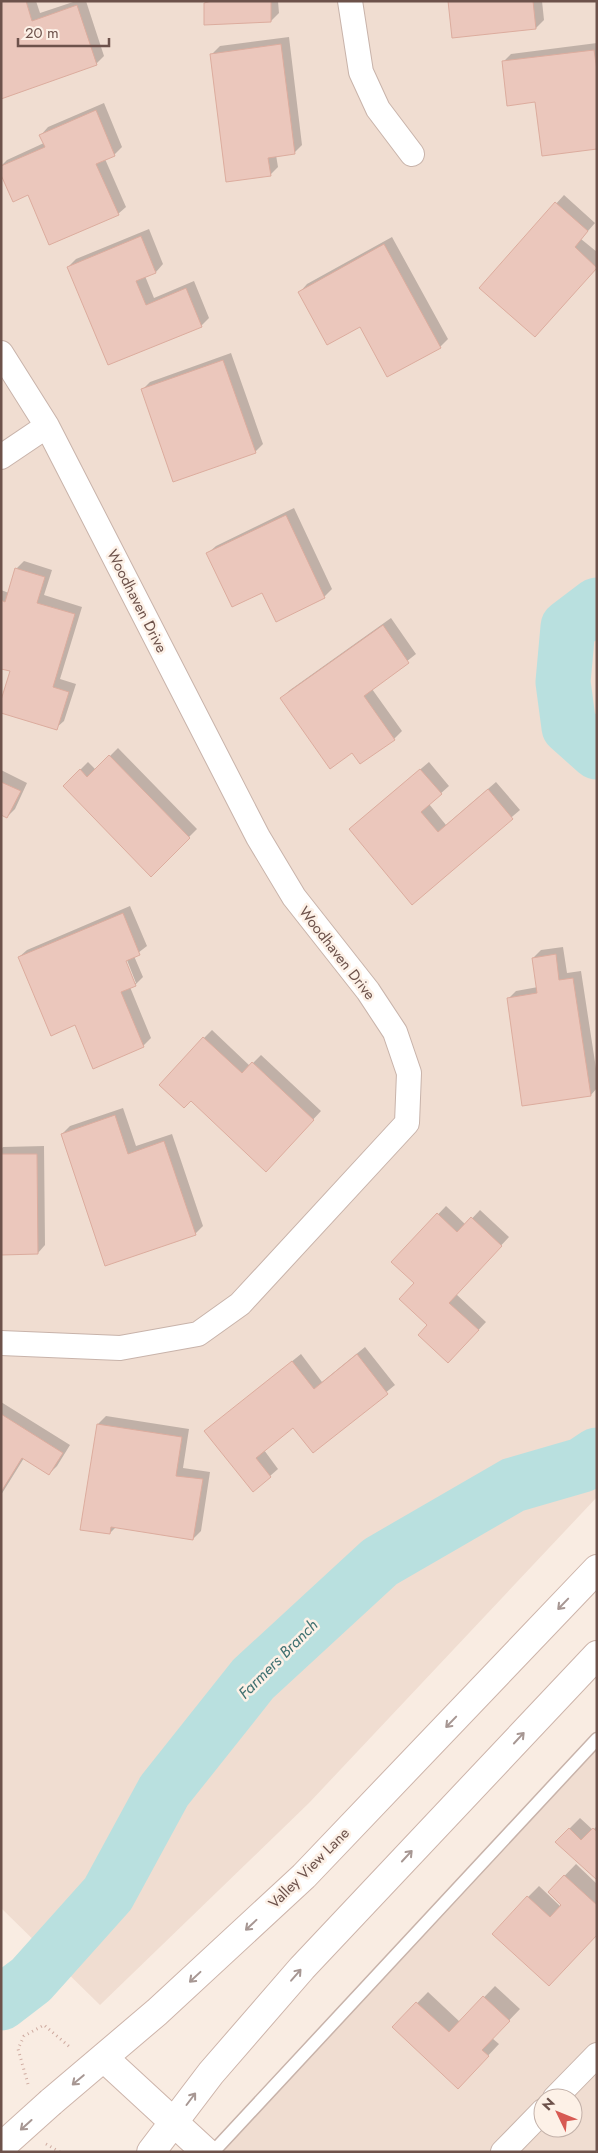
<svg xmlns="http://www.w3.org/2000/svg" width="598" height="2153" font-family="Jost,sans-serif">
	<rect width="100%" height="100%" fill="#f9ece2"/>
	<path fill="#f0ddd1" fill-rule="evenodd" d="M1,1H597V1497L309,1803L100,2005L1,1908Z
		M597,1734V2152H224L245,2112ZM543,2098H573V2128H543Z"/>
	<path fill="#0003" fill-rule="evenodd" d="M1,1H36L40,13L76,1H86L104,56L96,64Z
		M207,1H278L279,13L271,21L205,3Z
		M449,1H542L544,20L536,28Z
		M289,37L302,145L294,153L276,155L278,167L270,175L212,54L220,46Z
		M597,43V148L536,101L503,62L511,54Z
		M104,103L122,147L114,155L105,159L126,207L118,214L29,194L1,172V166L7,160L44,143L41,135L48,127Z
		M564,195L595,223L581,239L597,252V267L542,328L480,288Z
		M149,229L163,264L156,272L145,276L154,298L194,281L209,318L201,326L108,364L68,267L76,259Z
		M392,237L448,339L440,347L361,325L300,292L307,284Z
		M231,353L263,444L255,452L142,390L150,382Z
		M294,508L332,589L324,597L263,591L208,553L216,546Z
		M24,561L52,570L44,595L82,607L60,679L76,684L64,721L56,728L12,671L1,667V590L9,593L16,569Z
		M391,618L416,654L372,689L402,731L394,739L360,762L353,751L282,698L290,690Z
		M118,748L197,829L151,875L64,786L88,762L96,770Z
		M429,762L449,786L429,804L446,825L496,782L520,810L412,903L358,822Z
		M1,770L27,783L15,809L7,817L1,814Z
		M130,906L147,946L134,956L143,977L135,985L130,987L151,1038L143,1046L76,1023L19,957L27,950ZM125,955L136,983H133L122,956Z
		M563,947L567,973L581,971L597,1075V1088L591,1095L508,999L516,991L538,987L533,958L541,950Z
		M212,1030L250,1066L261,1055L321,1111L274,1162L204,1038Z
		M123,1108L136,1146L172,1134L203,1226L195,1234L62,1134L70,1126Z
		M44,1146L45,1245L38,1253L1,1254V1149L3,1147Z
		M446,1206L466,1225L480,1210L509,1237L456,1294L486,1322L456,1354L428,1325L415,1283L393,1262Z
		M365,1347L395,1385L313,1452L293,1427L264,1450L278,1469L270,1476L206,1431L301,1354L322,1382Z
		M1,1402L70,1445L57,1466L49,1474L24,1458L1,1495Z
		M106,1416L189,1429L183,1468L210,1472L201,1531L193,1539L116,1527L110,1533L98,1424Z
		M580,1818L593,1830L597,1826V1879L569,1829Z
		M576,1864L597,1884V1934L560,1974L528,1897L539,1886L561,1907L563,1905L549,1892Z
		M495,1986L520,2009L492,2038L499,2044L469,2076L394,2027L428,1992L460,2022Z"/>
	<g fill="none" stroke-linecap="round" stroke-linejoin="round">
		<path stroke="#b9e0df" stroke-width="55" d="M597,605L568,627L563,682L569,727L597,752
			M1,2003L31,1980L108,1894L164,1791L253,1679L380,1562L513,1485L582,1465L597,1455"/>
	</g>
	<path fill="#ebc7bc" stroke="#dcac9e" d="M1,1H26L32,21L77,5L97,65L1,99Z
		M212,1H271V22L204,25V3Z
		M448,1H533L536,29L452,38Z
		M281,44L295,154L268,158L271,176L226,182L210,54Z
		M594,50L597,70V149L542,156L535,102L507,106L502,61Z
		M96,110L115,156L96,164L119,215L49,245L28,195L13,202L1,175V166L45,147L39,135Z
		M555,202L588,231L575,247L597,268L535,337L479,288Z
		M141,236L156,273L136,281L146,305L186,288L202,327L108,365L67,267Z
		M384,244L441,348L387,377L360,327L327,345L298,292Z
		M223,360L256,453L173,482L141,389Z
		M286,515L325,598L276,622L262,593L232,607L206,553Z
		M15,568L45,577L37,603L75,614L53,687L69,692L57,730L1,713V700L10,671L1,669V600L5,602Z
		M383,625L409,663L364,696L395,740L360,764L352,753L330,769L280,698Z
		M109,755L190,838L151,877L63,786L80,769L87,777Z
		M420,769L442,794L421,812L438,832L488,789L513,819L412,905L349,829Z
		M1,782L21,791L7,818L1,815Z
		M123,913L140,955L126,961L136,986L121,992L144,1047L93,1069L75,1025L51,1036L18,957Z
		M556,954L559,980L573,978L591,1096L522,1106L507,998L537,993L532,958Z
		M203,1037L242,1073L252,1062L314,1120L266,1172L191,1101L184,1108L159,1085Z
		M115,1115L128,1154L164,1141L196,1235L105,1266L61,1134Z
		M1,1154H37L38,1254L1,1255Z
		M437,1213L457,1232L471,1217L502,1246L449,1303L479,1330L448,1363L418,1335L427,1325L399,1299L414,1283L391,1262Z
		M357,1354L388,1394L313,1453L293,1428L256,1458L271,1477L253,1492L204,1431L292,1361L314,1389Z
		M1,1414L63,1453L49,1475L22,1458L1,1492Z
		M97,1424L182,1437L176,1476L203,1479L193,1540L111,1527L110,1534L80,1530Z
		M569,1828L581,1840L593,1828L597,1832V1880L555,1842Z
		M564,1875L597,1905V1935L549,1986L492,1934L527,1896L550,1917L561,1905L548,1892Z
		M483,1996L510,2021L482,2050L489,2056L458,2089L392,2027L416,2002L449,2032Z"/>
	<g fill="none" stroke-linecap="round" stroke-linejoin="round">
		<defs>
			<path id="lane" d="M213,2152L597,1739"/>
			<path id="street" d="M350,1L361,72L378,109L412,154
				M1,353L47,426L258,837L294,897L368,991L395,1032L409,1073L407,1123L240,1304L198,1334L120,1348L1,1343
				M1,457L47,426
				M555,2098L597,2055
				M503,2152L543,2111"/>
			<path id="secondary" d="M104,2058L206,2152
				M51,2102L157,2012L304,1876L597,1569
				M151,2152L211,2073L302,1968L597,1655"/>
		</defs>
		<use href="#lane" stroke="#c8b3aa" stroke-width="15"/>
		<use href="#street" stroke="#c8b3aa" stroke-width="26"/>
		<use href="#secondary" stroke="#cdb4aa" stroke-width="30"/>
		<path stroke="#cfaba0" stroke-width="3" stroke-dasharray="1 4" stroke-linecap="butt" d="M28,2084L18,2049L24,2036L44,2025L71,2048
			M46,2144L60,2152"/>
		<use href="#lane" stroke="#fff" stroke-width="12"/>
		<use href="#street" stroke="#fff" stroke-width="24"/>
		<use href="#secondary" stroke="#fff" stroke-width="28"/>
		<defs>
			<path id="secondary-bridge" d="M1,2147L51,2102"/>
		</defs>
		<use href="#secondary-bridge" stroke="#cdb4aa" stroke-width="30" stroke-linecap="butt"/>
		<use href="#secondary-bridge" stroke="#fff" stroke-width="28"/>
	</g>
	<defs><path id="oneway-shaft" d="M-6 0H5M1.5-3L5.5 0L1.5 3" fill="none" stroke-width="1.6" stroke-linecap="round" stroke-linejoin="round" transform="scale(1.25)"/></defs>
	<g stroke="#a79793">
		<use href="#oneway-shaft" transform="translate(563 1604) rotate(134)"/>
		<use href="#oneway-shaft" transform="translate(451 1722) rotate(134)"/>
		<use href="#oneway-shaft" transform="translate(519 1738) rotate(-47)"/>
		<use href="#oneway-shaft" transform="translate(407 1856) rotate(-47)"/>
		<use href="#oneway-shaft" transform="translate(251 1925) rotate(137)"/>
		<use href="#oneway-shaft" transform="translate(296 1975) rotate(-49)"/>
		<use href="#oneway-shaft" transform="translate(195 1977) rotate(137)"/>
		<use href="#oneway-shaft" transform="translate(78 2080) rotate(140)"/>
		<use href="#oneway-shaft" transform="translate(191 2099) rotate(-53)"/>
		<use href="#oneway-shaft" transform="translate(26 2125) rotate(138)"/>
	</g>
	<g text-anchor="middle" dominant-baseline="central" stroke-width="5" stroke-linejoin="round" paint-order="stroke">
		<g font-size="15" fill="#6d524b" stroke="#fdf1e7">
			<text transform="translate(137 601) rotate(63)">Woodhaven Drive</text>
			<text transform="translate(337 953) rotate(52)">Woodhaven Drive</text>
			<text transform="translate(309 1868) rotate(-45)">Valley View Lane</text>
		</g>
		<g font-size="16" font-style="italic" fill="#417272" stroke="#fdf1e7">
			<text transform="translate(278 1659) rotate(-45)">Farmers Branch</text>
		</g>
	</g>
	<rect width="598" height="2153" fill="none" stroke="#6d524b" stroke-width="5"/>
	<g transform="translate(558 2113) rotate(313)"><circle r="24" fill="#fdf1e7" stroke="#c3b1a9"/>
	<path d="M0-4L9 19L0 12L-9 19Z" fill="#d75a53"/>
	<text y="-8" font-size="14" font-weight="bold" text-anchor="middle" fill="#6d524b">N</text>
	</g>
	<path d="M18 38v8h91v-8" fill="none" stroke="#6d524b" stroke-width="2.5"/>
	<text x="25" y="38" font-size="15" fill="#6d524b" stroke="#fdf1e7" stroke-width="4" paint-order="stroke">20 m</text>
</svg>
